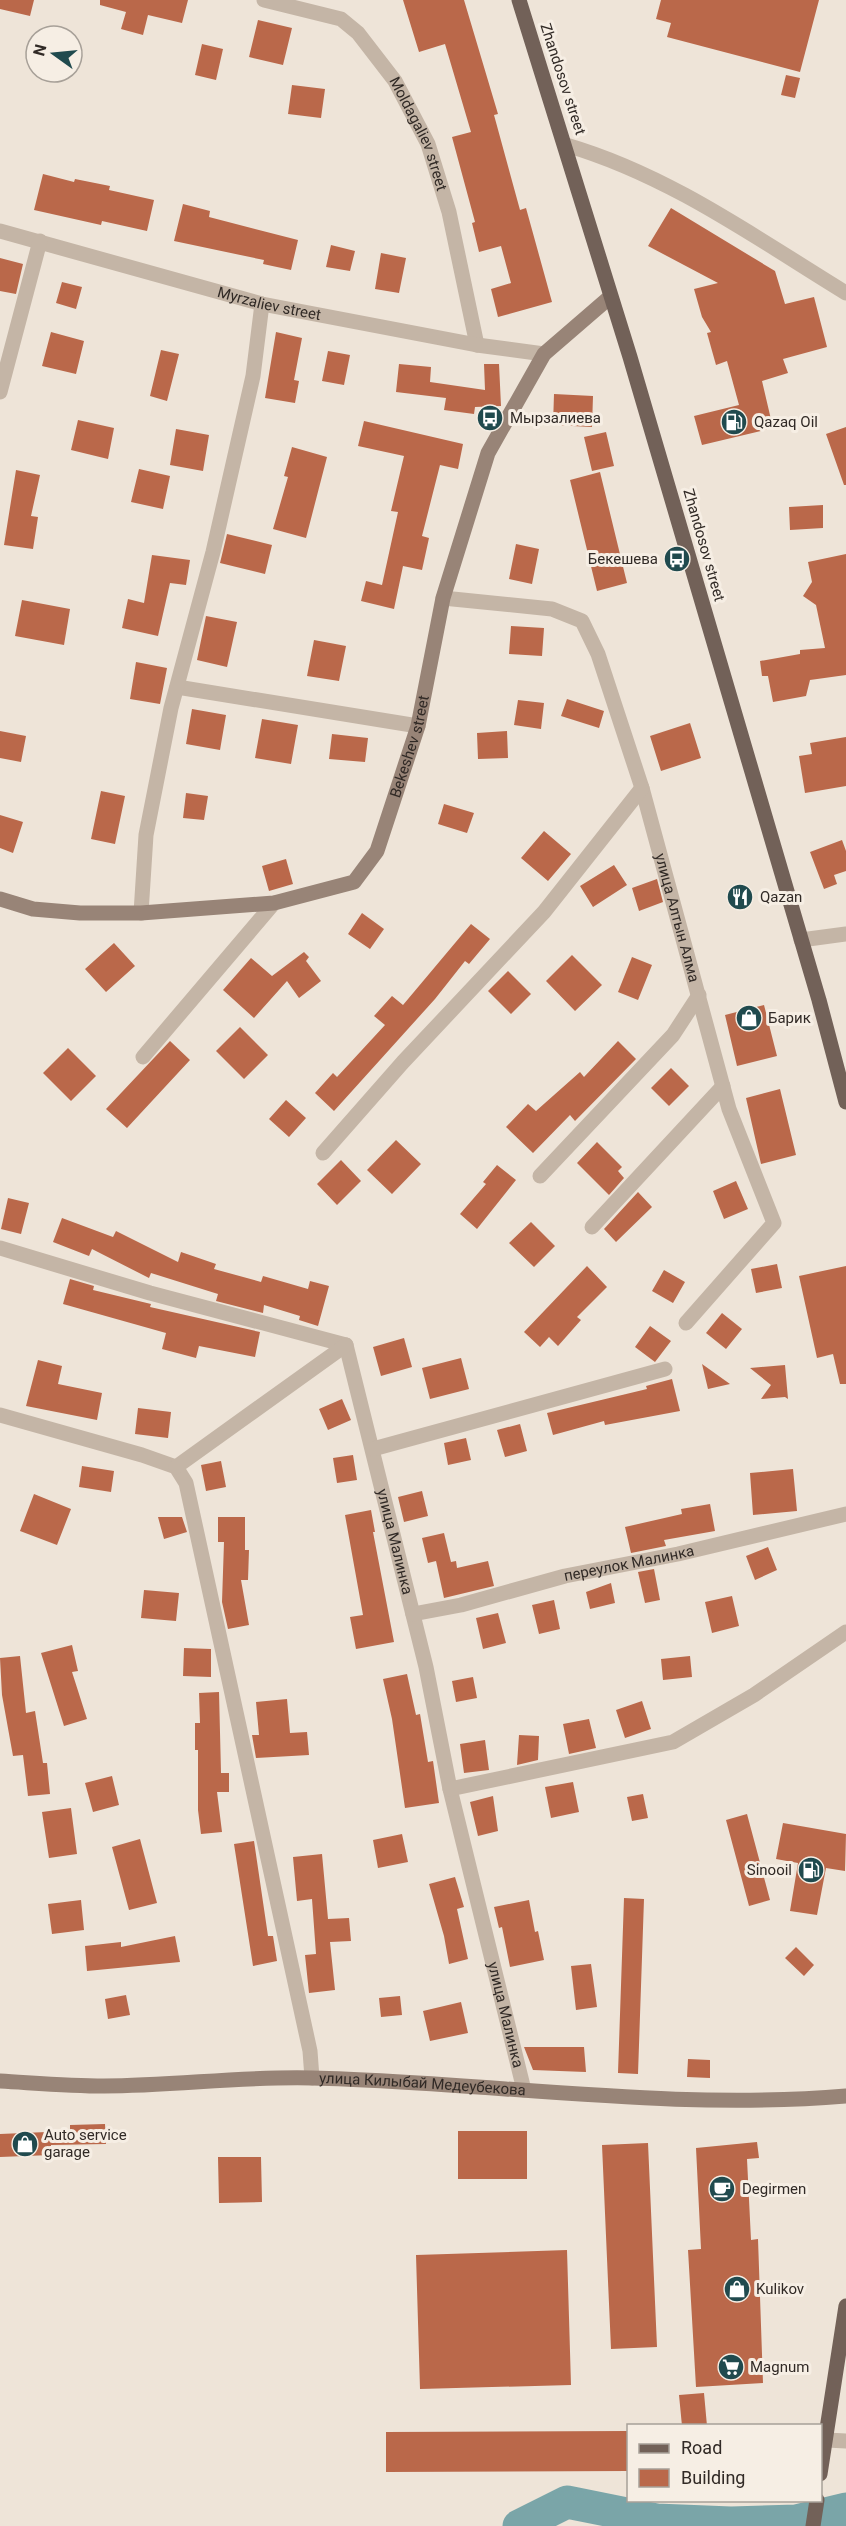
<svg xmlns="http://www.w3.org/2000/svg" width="846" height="2526" font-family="Roboto,sans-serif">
	<rect width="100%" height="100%" fill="#eee4d8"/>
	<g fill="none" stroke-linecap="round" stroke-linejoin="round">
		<path stroke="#7aa5a8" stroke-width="33" d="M519,2526L567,2502L656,2520L731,2523L796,2521L846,2509"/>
	</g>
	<path fill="#ba684a" d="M0,0H34L30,16L0,9Z
		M100,0H188L182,23L148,15L143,35L121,29L126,12L100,5Z
		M403,0H464L498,114L494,115L520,210L526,208L552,302L498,317L491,289L511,283L501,246L479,252L472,223L475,222L452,137L471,132L445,44L419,52Z
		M661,0H819L800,72L667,37L671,23L656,19Z
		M258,20L292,28L283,65L249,57Z
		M202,44L223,49L216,80L195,75Z
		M786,75L800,78L795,98L781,95Z
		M292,85L325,89L321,118L288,114Z
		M43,174L74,182L75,179L110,186L109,190L154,200L147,231L102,221L101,225L34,210Z
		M183,204L210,211L209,217L298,240L291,270L263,264L264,260L174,241Z
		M671,208L775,271L785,304L814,297L827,347L783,359L788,373L762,381L773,428L702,445L694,416L739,405L727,361L716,365L707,333L711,332L702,317L694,289L718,283L648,246Z
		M331,245L355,251L350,271L326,267Z
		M381,253L406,258L399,293L375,289Z
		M0,258L23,264L16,294L0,291Z
		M62,282L82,287L76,309L56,303Z
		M51,332L84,341L76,374L42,366Z
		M276,332L302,338L294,380L299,381L295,403L265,398Z
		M161,350L179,354L167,401L150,396Z
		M328,351L350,355L344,385L322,381Z
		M399,364L431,367L430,382L485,390L484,364H499L501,406L475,407L474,414L444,410L446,398L396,392Z
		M554,394L593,396L592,427L553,425Z
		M78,420L114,428L108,459L71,450Z
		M364,421L463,444L458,469L440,465L422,536L429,538L422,570L403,566L394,609L361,601L366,581L382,585L398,512L391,511L404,456L358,446Z
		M846,427V485H844L826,434Z
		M176,429L209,435L203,471L170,465Z
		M606,432L614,466L592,471L584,437Z
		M292,447L327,457L306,538L273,529L288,477L284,476Z
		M139,469L170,476L163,509L131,502Z
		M16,470L40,475L31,516L38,517L33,549L4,545Z
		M600,472L627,583L597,591L570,480Z
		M823,505V528L790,530L789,507Z
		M227,534L272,545L265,574L220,563Z
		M516,544L539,549L532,584L509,579Z
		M846,554V675L810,680L806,696L773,702L768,676H762L760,661L800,654V650L825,648L816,605L803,596L812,582L808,562Z
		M152,555L190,560L186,585L170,583L158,636L122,628L128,599L144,603Z
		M22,600L70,609L64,645L15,636Z
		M206,616L237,622L227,667L197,660Z
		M511,626L544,628L542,656L509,654Z
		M314,640L346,646L339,681L307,676Z
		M136,662L167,668L160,704L130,699Z
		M567,699L604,711L599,728L561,716Z
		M518,700L544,703L541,729L514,725Z
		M192,709L226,715L220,750L186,744Z
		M262,719L298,725L291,764L255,758Z
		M690,723L701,758L661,771L650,736Z
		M0,731L26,736L21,762L0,758Z
		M507,731L508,758L478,759L477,733Z
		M332,734L368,738L365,762L329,759Z
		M846,737V786L805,793L799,756L812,754L810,743Z
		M101,791L125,796L115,844L91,839Z
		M186,793L208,796L204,820L183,818Z
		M444,804L474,813L467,833L438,824Z
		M0,815L23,822L13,853L0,848Z
		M544,831L571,854L548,881L521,858Z
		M842,840L846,851V871L834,875L837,884L824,889L810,852Z
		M286,859L293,884L269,891L262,866Z
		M614,865L627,885L593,907L580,886Z
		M657,879L663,902L639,911L632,888Z
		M362,913L384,929L370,949L348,934Z
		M471,924L490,939L469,964L465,961L435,999L334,1111L315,1093L333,1073L337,1077L385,1025L374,1016L392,996L403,1005Z
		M114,943L135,966L106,992L85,969Z
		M304,952L309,957L306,961L321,981L299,998L287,981L254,1018L223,990L251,958L272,976Z
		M572,955L602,985L575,1011L546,981Z
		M632,957L652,965L638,1000L618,992Z
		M508,971L531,994L511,1014L488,991Z
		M764,1005L777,1056L737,1066L725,1015Z
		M240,1027L268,1055L244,1079L216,1051Z
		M170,1041L190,1060L127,1128L106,1109Z
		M618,1041L636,1059L575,1121L570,1115L533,1153L506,1127L528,1104L536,1111L580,1072L584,1077Z
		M68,1048L96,1076L71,1101L43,1073Z
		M671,1068L689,1086L669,1106L651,1088Z
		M780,1089L796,1155L761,1164L746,1098Z
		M286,1100L306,1118L289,1137L269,1119Z
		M396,1140L421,1164L392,1194L367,1170Z
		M597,1142L622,1167L618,1171L624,1178L609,1195L577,1163Z
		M341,1160L361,1181L337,1205L317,1184Z
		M497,1165L516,1180L477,1229L460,1214L486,1184L483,1182Z
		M736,1181L748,1209L724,1219L713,1191Z
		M638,1192L652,1207L616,1242L604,1229Z
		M8,1198L29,1203L21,1234L1,1229Z
		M62,1218L113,1237L116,1231L178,1262L181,1252L216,1264L214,1269L261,1282L263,1276L308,1289L310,1281L329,1286L318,1326L299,1320L300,1316L264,1305L263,1313L216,1301L218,1294L151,1273L149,1278L92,1249L89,1256L53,1242Z
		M531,1222L555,1246L534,1267L509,1243Z
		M777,1264L782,1288L756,1293L751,1269Z
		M587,1266L607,1287L577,1317L581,1320L558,1346L549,1337L540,1347L524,1332Z
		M846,1266V1384H840L833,1354L817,1358L799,1276Z
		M664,1270L685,1282L673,1303L652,1291Z
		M70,1279L94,1286L93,1290L151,1304L150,1307L260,1332L255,1357L199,1346L196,1358L162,1349L166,1333L63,1304Z
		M722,1313L742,1329L726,1349L706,1333Z
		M650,1326L671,1341L655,1362L635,1347Z
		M404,1338L412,1367L381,1376L373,1347Z
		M461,1358L469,1389L430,1399L422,1368Z
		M38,1360L62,1366L58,1384L102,1393L97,1420L26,1406Z
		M702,1364L730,1384L708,1389Z
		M785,1365L788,1399L785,1397L761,1399L771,1385L750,1368Z
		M672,1379L680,1411L605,1425L604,1421L553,1435L547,1413L647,1389L646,1386Z
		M342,1399L351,1420L328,1430L319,1409Z
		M138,1408L171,1412L168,1438L135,1434Z
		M520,1424L527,1451L505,1457L497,1430Z
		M466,1438L471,1460L448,1465L444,1443Z
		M353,1455L357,1480L337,1483L333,1458Z
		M221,1461L226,1487L206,1491L201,1465Z
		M82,1466L114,1471L111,1492L79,1487Z
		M793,1469L797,1511L753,1515L750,1473Z
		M422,1491L428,1516L404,1522L398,1497Z
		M34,1494L71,1509L57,1545L20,1531Z
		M710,1504L715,1531L664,1540L666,1546L631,1553L625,1527L682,1514L681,1509Z
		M371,1510L375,1532H373L394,1642L356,1649L350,1617L363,1615L345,1515Z
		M158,1517H182L187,1532L164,1539Z
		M218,1517H245V1550H249L248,1580H241L249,1625L228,1629L222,1602L224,1542H218Z
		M444,1533L451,1562L456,1561L457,1568L488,1561L494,1586L444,1598L436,1561L428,1563L422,1538Z
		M768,1547L777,1570L755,1580L746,1556Z
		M654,1569L660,1600L645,1603L638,1572Z
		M611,1583L615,1603L590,1609L586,1592Z
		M144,1590L179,1593L176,1621L141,1618Z
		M732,1596L739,1626L712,1633L705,1602Z
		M554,1600L560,1629L539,1634L532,1605Z
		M498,1613L506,1643L483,1649L476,1618Z
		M72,1645L78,1671L72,1672L87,1719L64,1726L41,1653Z
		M184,1648L211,1649V1677L183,1676Z
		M20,1656L26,1713L35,1711L43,1763H47L50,1794L28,1796L23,1755L13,1756L2,1695L0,1658Z
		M690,1656L692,1677L663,1680L661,1659Z
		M407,1674L416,1715L420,1714L428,1762L433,1761L439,1803L405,1808L392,1719L383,1679Z
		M473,1677L477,1698L456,1702L452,1681Z
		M219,1692L221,1773H229V1792H217L222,1832L201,1834L198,1810V1750H195V1723H200L199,1693Z
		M287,1699L290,1733L307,1732L309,1755L256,1758L252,1735H259L256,1702Z
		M642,1701L651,1729L625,1738L616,1710Z
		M589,1719L596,1748L569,1754L563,1724Z
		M519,1735L539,1736L538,1760L517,1765Z
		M485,1740L489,1770L464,1773L460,1744Z
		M112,1776L119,1805L93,1812L85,1783Z
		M573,1782L579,1812L551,1818L545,1787Z
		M643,1794L648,1818L632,1821L627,1797Z
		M493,1796L498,1831L478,1836L470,1802Z
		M71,1808L77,1854L49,1858L42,1812Z
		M747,1814L770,1900L749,1906L726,1820Z
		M783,1823L846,1834L845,1871L826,1868L817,1915L790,1911L798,1863L776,1859Z
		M402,1834L408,1862L378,1868L373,1840Z
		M140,1839L157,1903L129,1910L112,1847Z
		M254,1841L268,1936H273L277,1961L253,1966L234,1844Z
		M322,1854L328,1919L349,1918L351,1941L330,1942L335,1990L309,1993L305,1955L316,1954L312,1899L297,1901L293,1857Z
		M455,1877L464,1907L457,1909L468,1959L449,1964L444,1936L429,1884Z
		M624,1898L644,1899L638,2074L618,2073Z
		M81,1900L84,1930L52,1934L48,1904Z
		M529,1900L535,1932L538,1931L544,1960L510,1967L502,1927L499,1928L494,1907Z
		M175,1936L180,1962L87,1971L85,1946L121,1942V1947Z
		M796,1947L814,1965L804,1976L785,1958Z
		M591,1964L597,2007L576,2010L571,1966Z
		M126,1995L130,2015L108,2019L105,1999Z
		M400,1996L402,2015L381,2017L379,1998Z
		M461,2002L468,2033L430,2041L423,2011Z
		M524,2047H584L586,2072L533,2070Z
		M688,2059L710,2060V2078L687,2077Z
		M105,2124L106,2144L51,2145V2155L0,2157V2134L70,2131V2125Z
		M458,2131H527V2179H458Z
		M757,2142L759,2158L747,2159L751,2240L758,2239L763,2383L696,2387L688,2250L701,2249L696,2148Z
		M648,2143L657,2347L611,2349L602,2145Z
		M218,2157H261L262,2202L219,2203Z
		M567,2250L571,2385L420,2389L416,2255Z
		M704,2393L707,2426H682L679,2395Z
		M628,2431V2471L386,2472V2432Z"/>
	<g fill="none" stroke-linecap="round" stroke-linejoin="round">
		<g stroke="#c4b5a6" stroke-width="15">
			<path id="s1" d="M264,0L341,19L358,33L395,81L428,144L449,212L477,345"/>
			<path d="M566,145C669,175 756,238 846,293"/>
			<path id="s2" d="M0,231L262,304L477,345L544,354"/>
			<path d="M0,392L40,241"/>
			<path id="s3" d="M443,598L552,609L582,621L598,654L642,788L729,1109L774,1223L686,1323"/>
			<path d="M177,687L418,726"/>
			<path d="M141,913L146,835L171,708L213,552L253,376L262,304"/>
			<path d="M801,940L846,934"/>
			<path d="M143,1057L274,903"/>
			<path d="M323,1153L403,1062L544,912L642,788"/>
			<path d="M540,1176L673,1035L699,995"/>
			<path d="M592,1227L723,1086"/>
			<path id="s4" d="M0,1248L150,1293L346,1345L426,1667L450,1789L524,2090"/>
			<path d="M0,1415L142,1455L176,1467L186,1483L310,2051L312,2078"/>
			<path d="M373,1449L665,1369"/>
			<path d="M176,1467L346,1345"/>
			<path id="s5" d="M413,1614L461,1605L565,1576L678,1554L846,1514"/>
			<path d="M450,1789L673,1742L754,1695L846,1632"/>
			<path d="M827,2440L846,2441"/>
		</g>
		<g stroke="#988477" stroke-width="15">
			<path id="s6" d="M0,899L33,909L80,913H141L274,903L354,882L377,851L418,726L443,598L488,453L544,354L610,297"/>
			<path id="s7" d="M0,2081C35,2083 69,2086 104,2086C174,2086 243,2076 312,2078C490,2082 668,2111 846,2096"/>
		</g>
		<path stroke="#726158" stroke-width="15" d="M519,0L630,357L819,1000L846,1102
			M820,2474L846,2306
			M813,2526L817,2500"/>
	</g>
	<defs>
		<symbol id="bus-disc" viewBox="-11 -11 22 22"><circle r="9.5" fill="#204a4e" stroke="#f6eee4"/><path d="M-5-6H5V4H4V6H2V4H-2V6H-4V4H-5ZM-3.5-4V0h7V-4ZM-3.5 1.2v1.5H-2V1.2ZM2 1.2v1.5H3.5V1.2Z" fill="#fff"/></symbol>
		<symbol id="fuel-disc" viewBox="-11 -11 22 22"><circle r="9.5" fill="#204a4e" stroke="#f6eee4"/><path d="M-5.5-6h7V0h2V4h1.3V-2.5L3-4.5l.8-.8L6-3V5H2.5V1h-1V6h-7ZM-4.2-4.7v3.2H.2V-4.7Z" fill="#fff"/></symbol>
		<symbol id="restaurant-disc" viewBox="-11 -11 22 22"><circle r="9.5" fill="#204a4e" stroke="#f6eee4"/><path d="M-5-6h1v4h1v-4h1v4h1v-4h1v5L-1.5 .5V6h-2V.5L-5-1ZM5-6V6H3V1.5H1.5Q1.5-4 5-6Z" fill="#fff"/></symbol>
		<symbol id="shop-disc" viewBox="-11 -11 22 22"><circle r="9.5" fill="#204a4e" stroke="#f6eee4"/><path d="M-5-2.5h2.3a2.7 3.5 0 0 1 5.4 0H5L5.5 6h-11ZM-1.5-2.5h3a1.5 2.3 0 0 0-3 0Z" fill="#fff"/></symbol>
		<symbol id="cafe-disc" viewBox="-11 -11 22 22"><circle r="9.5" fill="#204a4e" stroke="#f6eee4"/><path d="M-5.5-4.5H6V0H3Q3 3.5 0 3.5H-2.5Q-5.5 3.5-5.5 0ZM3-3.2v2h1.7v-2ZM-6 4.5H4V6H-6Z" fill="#fff"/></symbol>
		<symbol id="supermarket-disc" viewBox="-11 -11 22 22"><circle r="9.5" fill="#204a4e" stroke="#f6eee4"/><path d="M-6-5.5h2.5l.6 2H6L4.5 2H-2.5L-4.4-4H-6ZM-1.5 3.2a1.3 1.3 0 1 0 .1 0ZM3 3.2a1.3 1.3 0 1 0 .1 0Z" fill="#fff"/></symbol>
	</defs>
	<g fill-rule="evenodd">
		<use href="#bus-disc" x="475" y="403" width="30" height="30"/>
		<use href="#fuel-disc" x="719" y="407" width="30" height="30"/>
		<use href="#bus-disc" x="662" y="544" width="30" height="30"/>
		<use href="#restaurant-disc" x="725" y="882" width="30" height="30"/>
		<use href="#shop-disc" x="734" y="1003" width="30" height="30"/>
		<use href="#fuel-disc" x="796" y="1855" width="30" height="30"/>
		<use href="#shop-disc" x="10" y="2129" width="30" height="30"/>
		<use href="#cafe-disc" x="707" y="2174" width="30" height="30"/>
		<use href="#shop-disc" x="722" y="2274" width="30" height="30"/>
		<use href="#supermarket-disc" x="716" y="2352" width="30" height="30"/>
	</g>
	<g text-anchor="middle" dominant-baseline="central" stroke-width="6" stroke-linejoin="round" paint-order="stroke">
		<g font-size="15" fill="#312a26" stroke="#f6eee4">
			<text transform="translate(563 79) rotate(72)">Zhandosov street</text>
			<text stroke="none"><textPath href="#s1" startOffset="220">Moldagaliev street</textPath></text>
			<text stroke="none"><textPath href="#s2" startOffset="279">Myrzaliev street</textPath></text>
			<text transform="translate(704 545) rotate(74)">Zhandosov street</text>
			<text stroke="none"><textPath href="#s6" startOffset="507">Bekeshev street</textPath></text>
			<text stroke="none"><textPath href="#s3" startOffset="454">улица Алтын Алма</textPath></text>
			<text stroke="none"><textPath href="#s4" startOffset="562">улица Малинка</textPath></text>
			<text stroke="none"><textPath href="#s5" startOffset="222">переулок Малинка</textPath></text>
			<text stroke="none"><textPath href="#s4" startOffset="1048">улица Малинка</textPath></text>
			<text stroke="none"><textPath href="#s7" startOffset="423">улица Килыбай Медеубекова</textPath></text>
		</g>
		<g font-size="15" fill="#312a26" stroke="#f6eee4" text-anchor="start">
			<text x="510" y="418">Мырзалиева</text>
			<text x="754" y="422">Qazaq Oil</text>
			<text x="658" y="559" text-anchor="end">Бекешева</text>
			<text x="760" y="897">Qazan</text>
			<text x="768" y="1018">Барик</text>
			<text x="792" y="1870" text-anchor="end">Sinooil</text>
			<text x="44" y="2135">Auto service<tspan x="44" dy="17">garage</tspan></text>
			<text x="742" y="2189">Degirmen</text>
			<text x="756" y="2289">Kulikov</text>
			<text x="750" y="2367">Magnum</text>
		</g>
	</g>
	<rect x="627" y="2424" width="195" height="78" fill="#f6eee4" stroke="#a7a098" stroke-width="1.5"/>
	<rect x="639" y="2444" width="30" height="9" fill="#726158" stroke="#a7a098" stroke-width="1.5"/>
	<text x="681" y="2454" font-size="18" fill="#312a26">Road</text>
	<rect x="639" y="2469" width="30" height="18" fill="#ba684a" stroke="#a7a098" stroke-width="1.5"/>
	<text x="681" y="2484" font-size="18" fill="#312a26">Building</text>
	<g transform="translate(54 54) rotate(285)"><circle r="28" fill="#f6eee4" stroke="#a7a098" stroke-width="1.5"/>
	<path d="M0-4.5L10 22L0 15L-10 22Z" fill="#204a4e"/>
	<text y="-9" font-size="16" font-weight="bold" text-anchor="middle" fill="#312a26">N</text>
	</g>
</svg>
